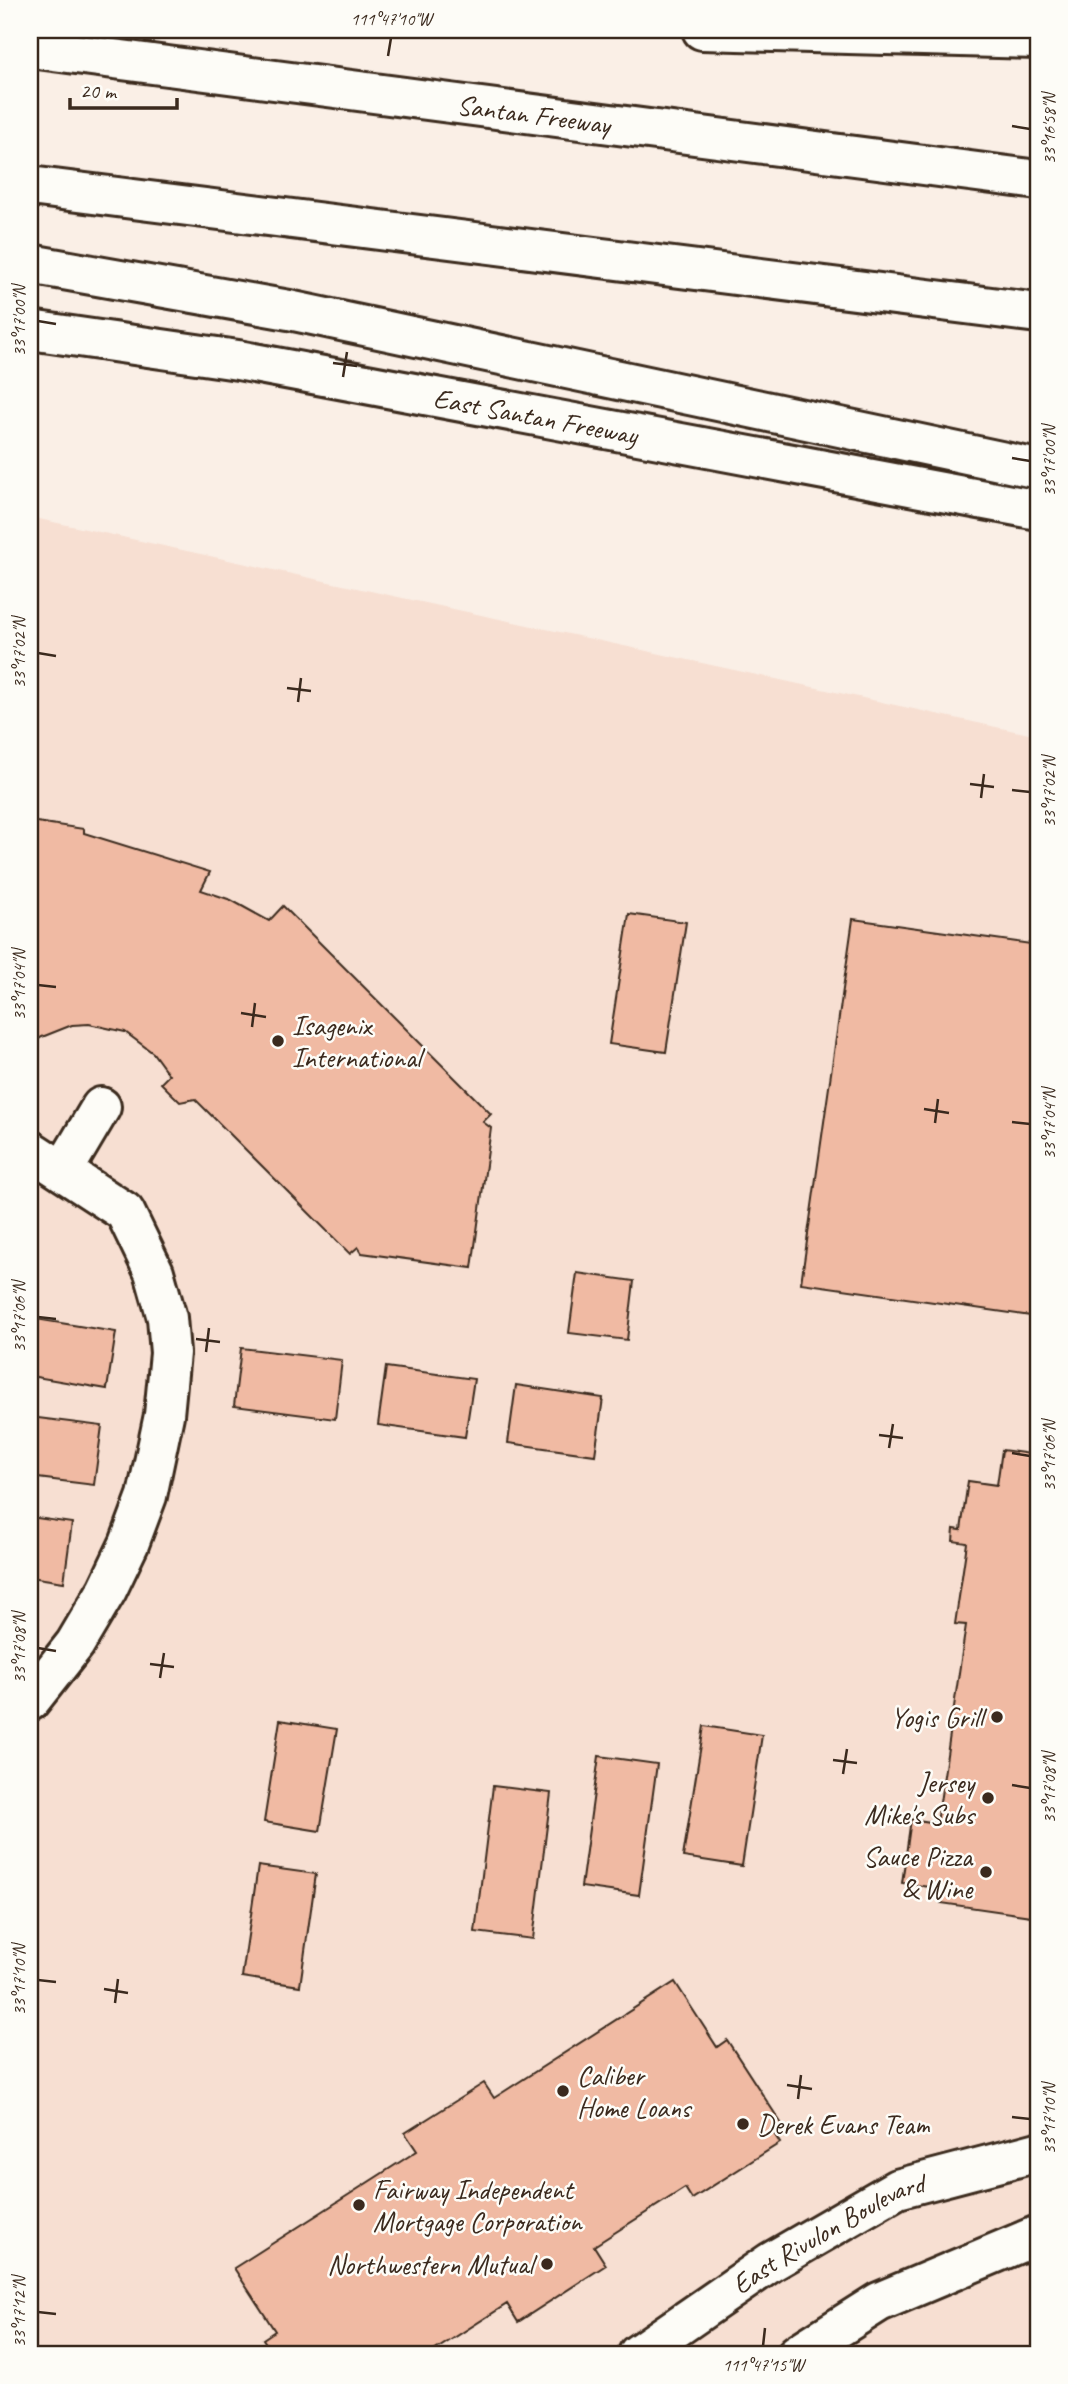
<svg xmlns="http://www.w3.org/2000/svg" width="1068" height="2384" font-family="Caveat,sans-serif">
	<rect width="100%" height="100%" fill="#faefe6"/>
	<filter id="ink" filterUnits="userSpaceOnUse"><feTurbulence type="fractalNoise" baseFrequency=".0143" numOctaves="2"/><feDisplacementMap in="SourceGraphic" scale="14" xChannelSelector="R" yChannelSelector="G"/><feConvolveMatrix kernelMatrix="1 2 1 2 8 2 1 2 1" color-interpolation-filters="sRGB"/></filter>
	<g filter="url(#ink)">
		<path fill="#f7dfd2" d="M30,517L1038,736V2354H30Z"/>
		<path fill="#f0baa3" stroke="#3b2a1e" stroke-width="2" d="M30,821L84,829V833L210,872L201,890L231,900L269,921L283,906L491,1114L483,1122L491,1128L472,1268L362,1253L358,1247L350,1254L195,1099L180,1102L161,1083L169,1075L153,1053L125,1032L89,1024L72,1025L42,1037L30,1045V1037L35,1034L30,1032Z
			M629,914L686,922L666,1052L609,1044Z
			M853,919L1038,945V1317L801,1283Z
			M577,1273L634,1281L627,1340L569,1333Z
			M30,1318L116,1332L107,1389L30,1376Z
			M241,1348L342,1360L335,1419L234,1406Z
			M386,1367L474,1379L465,1437L378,1425Z
			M516,1385L603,1398L595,1455L508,1443Z
			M30,1417L102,1426L94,1485L30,1477Z
			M1002,1450L1038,1455V1917L941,1903L943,1889L902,1883L911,1819L937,1823L966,1625L955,1624L967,1543L953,1541L954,1529L961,1530L968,1481L997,1485Z
			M30,1517L72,1523L64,1582L30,1577Z
			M280,1720L337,1729L320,1831L264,1822Z
			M704,1726L762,1735L742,1866L683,1857Z
			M599,1756L657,1764L639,1895L581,1887Z
			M493,1786L551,1793L533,1939L475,1932Z
			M258,1866L316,1874L300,1986L242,1977Z
			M675,1982L717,2047L727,2040L783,2126L773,2132L780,2143L692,2199L685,2188L594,2246L606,2265L518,2322L507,2304L429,2354H273L263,2339L275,2331L234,2268L417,2151L405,2133L484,2083L494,2098Z"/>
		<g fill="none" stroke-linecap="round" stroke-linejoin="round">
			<defs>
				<g id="minor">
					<path d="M30,1150L125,1212L154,1272L167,1318L170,1353L164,1415L147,1496L129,1544L107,1590L75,1644L30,1701"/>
					<path d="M63,1171L101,1107"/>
					<path id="s1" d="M638,2354L771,2262L897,2189L1038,2152"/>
					<path d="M797,2354L879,2302L1038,2235"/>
				</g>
				<g id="major">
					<path id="s2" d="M30,330L238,360L1038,510"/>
				</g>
				<g id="highway">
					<path d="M702,30L1038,39"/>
					<path id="s3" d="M30,48L1038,180"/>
					<path d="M30,186L1038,313"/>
					<path d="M30,264L289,310L1038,469"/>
				</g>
			</defs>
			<use href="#minor" stroke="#3b2a1e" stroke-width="44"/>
			<use href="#major" stroke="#3b2a1e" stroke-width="44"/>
			<use href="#highway" stroke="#3b2a1e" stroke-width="44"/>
			<use href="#minor" stroke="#fdfcf7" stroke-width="38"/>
			<use href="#major" stroke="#fdfcf7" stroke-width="38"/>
			<use href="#highway" stroke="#fdfcf7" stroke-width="38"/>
		</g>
	</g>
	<path fill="none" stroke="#3b2a1e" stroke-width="2.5" d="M388,56L391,38M1012,126L1030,129M38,321L56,324M333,363L357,366M343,377L347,352M1012,458L1030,461M38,653L56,656M287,688L311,691M298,702L301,678M970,784L994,787M1012,790L1030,792M981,798L984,774M38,985L56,987M241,1013L266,1017M252,1027L255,1003M924,1109L949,1113M1012,1122L1030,1124M935,1123L938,1099M38,1317L56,1319M196,1339L220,1342M206,1352L209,1328M879,1435L903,1438M889,1448L893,1424M1012,1453L1030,1456M38,1648L56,1651M150,1664L174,1667M160,1678L164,1653M833,1760L857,1763M843,1774L847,1749M1012,1785L1030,1788M38,1980L56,1982M104,1989L128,1993M115,2003L118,1979M787,2085L812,2089M798,2099L801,2075M1012,2117L1030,2119M38,2312L56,2314M763,2346L765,2328"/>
	<g fill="#3b2a1e" stroke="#fdfcf7" stroke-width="2.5">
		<circle cx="278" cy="1041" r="7"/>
		<circle cx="997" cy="1717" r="7"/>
		<circle cx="988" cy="1798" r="7"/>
		<circle cx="986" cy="1872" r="7"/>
		<circle cx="563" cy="2091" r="7"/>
		<circle cx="743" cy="2124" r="7"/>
		<circle cx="359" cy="2205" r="7"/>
		<circle cx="547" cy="2264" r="7"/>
	</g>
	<g text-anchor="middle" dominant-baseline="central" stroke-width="5" stroke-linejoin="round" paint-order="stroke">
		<g font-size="28" fill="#3b2a1e" stroke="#fdfcf7">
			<text stroke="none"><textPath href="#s3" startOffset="508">Santan Freeway</textPath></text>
			<text stroke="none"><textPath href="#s2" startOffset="513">East Santan Freeway</textPath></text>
			<text stroke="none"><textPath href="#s1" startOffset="226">East Rivulon Boulevard</textPath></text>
		</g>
		<g font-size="28" fill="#3b2a1e" stroke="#fdfcf7" text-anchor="start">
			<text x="292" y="1025">Isagenix<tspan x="292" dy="32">International</tspan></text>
			<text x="983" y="1717" text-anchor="end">Yogis Grill</text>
			<text x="974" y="1782" text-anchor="end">Jersey<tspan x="974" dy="32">Mike's Subs</tspan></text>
			<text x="972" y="1856" text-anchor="end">Sauce Pizza<tspan x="972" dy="32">&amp; Wine</tspan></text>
			<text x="577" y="2075">Caliber<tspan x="577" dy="32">Home Loans</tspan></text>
			<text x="757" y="2124">Derek Evans Team</text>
			<text x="373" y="2189">Fairway Independent<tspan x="373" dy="32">Mortgage Corporation</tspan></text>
			<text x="533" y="2264" text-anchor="end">Northwestern Mutual</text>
		</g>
	</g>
	<rect width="1068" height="2384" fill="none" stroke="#fdfcf7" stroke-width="77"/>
	<path d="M70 98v10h107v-10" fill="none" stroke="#3b2a1e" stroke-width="3.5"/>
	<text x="80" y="98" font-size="21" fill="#3b2a1e" stroke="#fdfcf7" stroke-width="5" paint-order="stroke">20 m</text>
	<rect x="38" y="38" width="992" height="2308" fill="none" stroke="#3b2a1e" stroke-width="2.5"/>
	<g font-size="18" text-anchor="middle" fill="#3b2a1e">
		<text x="391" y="25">111°47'10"W</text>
		<text transform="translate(1049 129) rotate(-90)" y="6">33°16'58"N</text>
		<text transform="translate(19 321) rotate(-90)" y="6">33°17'00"N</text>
		<text transform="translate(1049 461) rotate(-90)" y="6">33°17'00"N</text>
		<text transform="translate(19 653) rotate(-90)" y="6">33°17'02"N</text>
		<text transform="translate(1049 792) rotate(-90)" y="6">33°17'02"N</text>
		<text transform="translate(19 985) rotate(-90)" y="6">33°17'04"N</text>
		<text transform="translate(1049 1124) rotate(-90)" y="6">33°17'04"N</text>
		<text transform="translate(19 1317) rotate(-90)" y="6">33°17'06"N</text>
		<text transform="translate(1049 1456) rotate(-90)" y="6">33°17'06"N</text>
		<text transform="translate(19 1648) rotate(-90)" y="6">33°17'08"N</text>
		<text transform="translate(1049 1788) rotate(-90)" y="6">33°17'08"N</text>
		<text transform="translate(19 1980) rotate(-90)" y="6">33°17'10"N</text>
		<text transform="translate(1049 2119) rotate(-90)" y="6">33°17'10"N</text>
		<text transform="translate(19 2312) rotate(-90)" y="6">33°17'12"N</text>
		<text x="763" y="2371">111°47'15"W</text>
	</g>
</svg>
